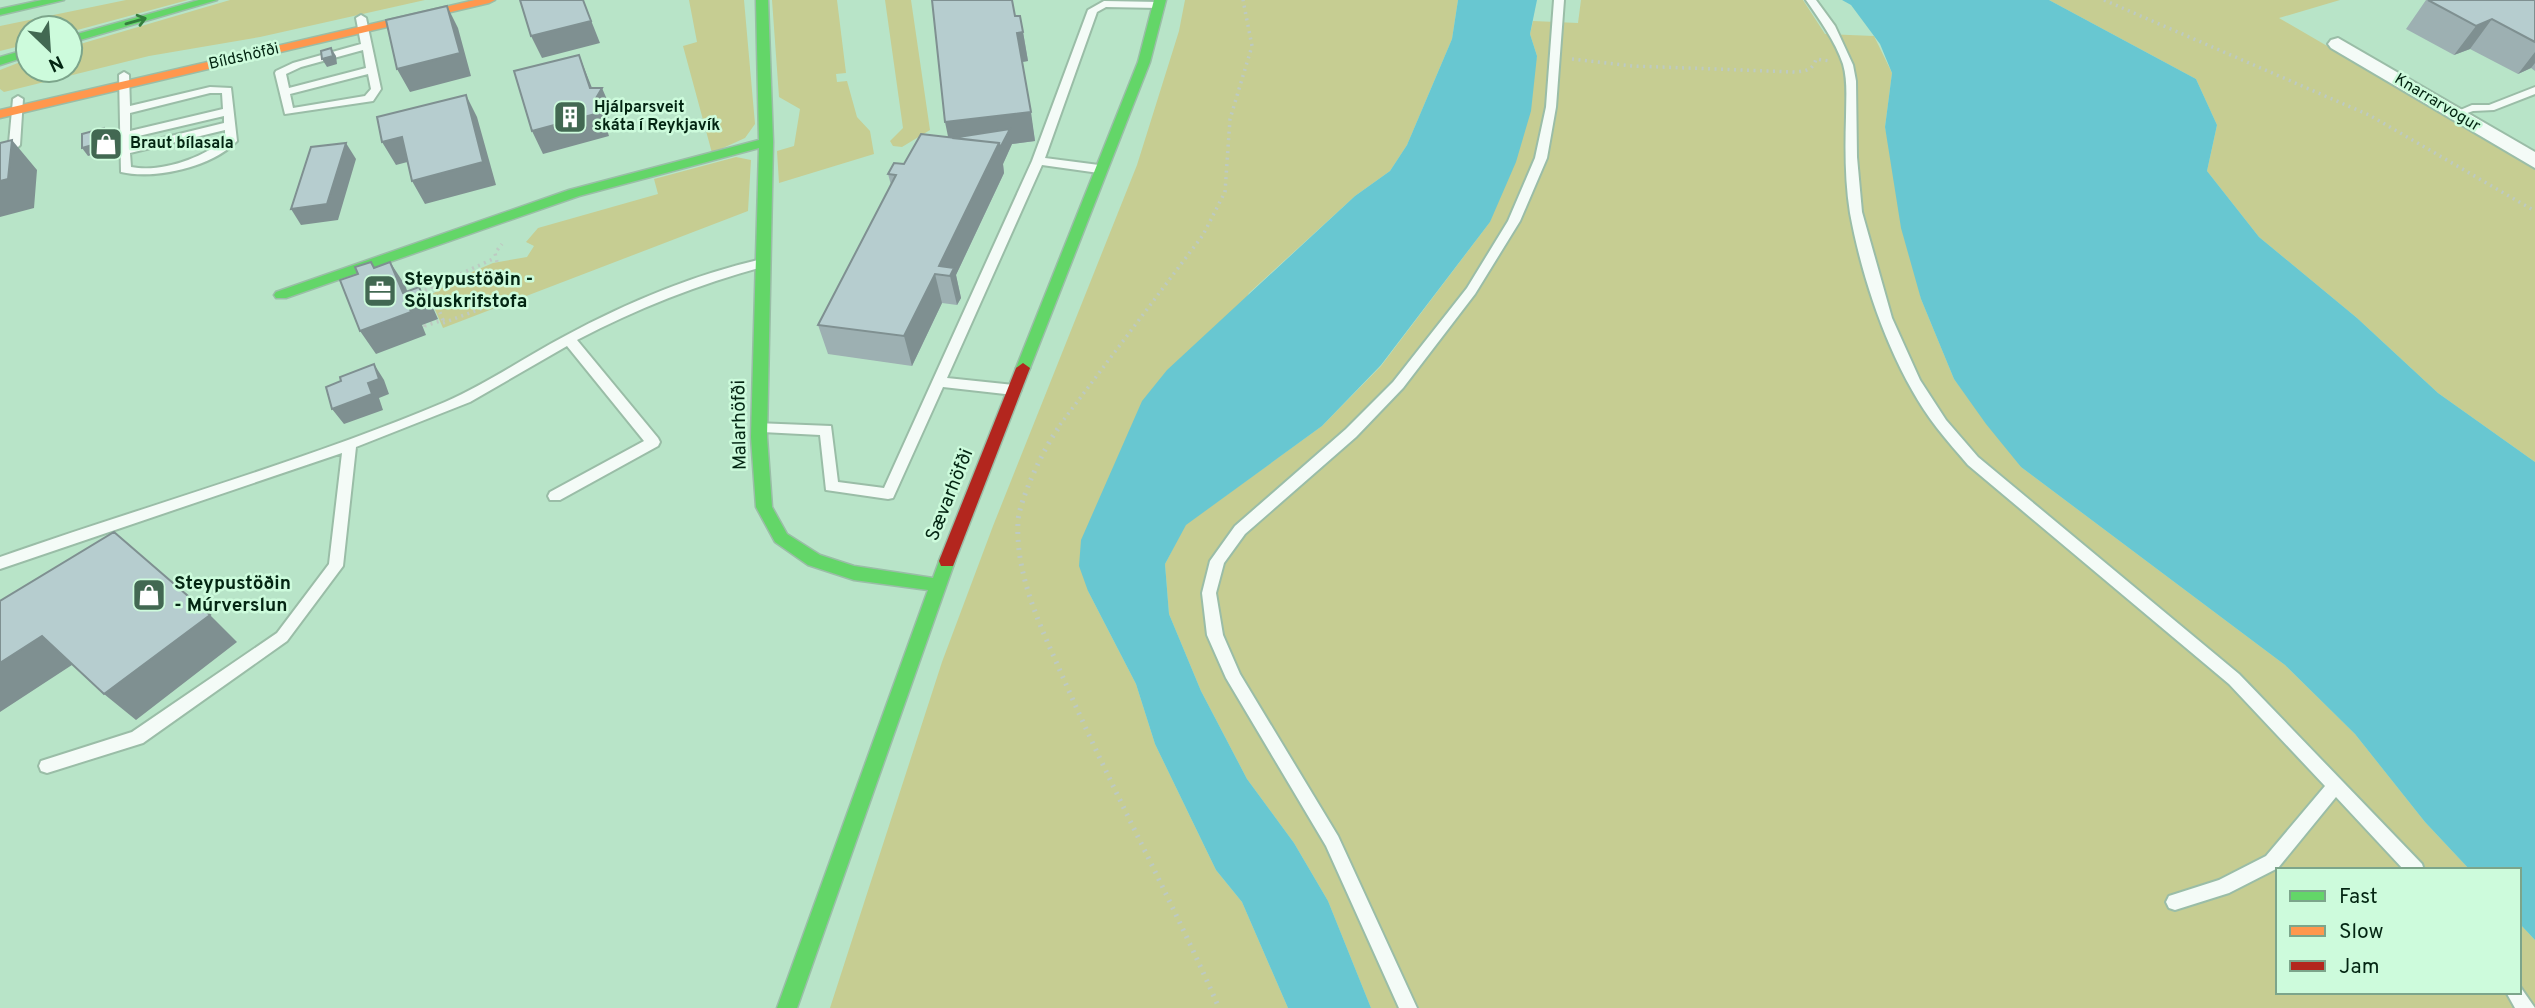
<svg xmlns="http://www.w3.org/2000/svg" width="2535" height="1008" font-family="Overpass,sans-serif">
	<rect width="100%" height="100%" fill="#b8e4c8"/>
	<path fill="#c6cd92" d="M126,0H188L70,32V28H28V44L0,51V26Z
		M230,0H425L260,37L149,56L4,92L0,89V70L28,59V70H70V47Z
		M689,0H744L755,124L745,138L712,153L683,46L697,42Z
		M772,0H837L846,73L836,74L837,82L847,81L857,117L870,131L874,154L779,183L777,151L794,146L800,109L779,97Z
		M885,0H911L930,130L902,147L893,146L890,141L903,128Z
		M1185,0H1458L1452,39L1407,145L1390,171L1355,196L1249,293L1088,591L1136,684L1155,744L1216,870L1242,902L1288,1008H830L942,662L993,526L1137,165L1179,31Z
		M1581,0H1803L1825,34L1874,36L1892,73L1885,127L1921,299L1954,379L2021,467L2285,665L2355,734L2425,822L2470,870H2278V992H2519V923L2535,940V1008H1371L1328,901L1294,843L1247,779L1201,691L1169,614L1165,564L1185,525L1322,426L1381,366L1490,222L1537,56L1530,34L1533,21L1578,23Z
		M2049,0H2340L2279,18L2535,167V462L2438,393L2357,318L2259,237L2207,171L2217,125L2196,79Z
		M736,157L751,160L748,211L443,328L429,296L458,278L493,263L527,257L534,246L526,242L538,228L658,194L654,179Z"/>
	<path fill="#68c7d1" d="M1458,0H1537L1530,34L1537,56L1531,111L1516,162L1490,222L1381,365L1322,426L1186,525L1165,564L1169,614L1201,691L1247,779L1294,843L1328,901L1371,1008H1288L1242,902L1216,870L1155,744L1136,684L1088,591L1079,566L1081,540L1142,401L1167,370L1355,196L1390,171L1407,145L1452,39Z
		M1842,0H2049L2196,79L2217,125L2207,171L2259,237L2357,318L2438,393L2535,462V940L2519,923V870H2470L2425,822L2355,734L2285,665L2021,467L1986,424L1954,379L1921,299L1901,228L1885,127L1892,73L1880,44L1851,5Z"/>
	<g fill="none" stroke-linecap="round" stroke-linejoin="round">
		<defs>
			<path id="lane" d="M1554,0H1564L1556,107L1547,158L1520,221L1475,294L1403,388L1356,437L1245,534L1224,563L1216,593L1223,635L1240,674L1338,836L1417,1008H1399L1326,846L1226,678L1207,635L1202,593L1210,561L1235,526L1346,429L1393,382L1467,288L1508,221L1535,158L1546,107Z
				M1806,0H1816L1835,26L1853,65L1856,81L1857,157L1862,212L1892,318L1920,380L1946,420L1978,457L2239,674L2422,864L2424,870H2404L2336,797L2278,868L2229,893L2175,910L2169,908L2166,902L2169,896L2219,880L2266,856L2325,786L2229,684L1968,465C1958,453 1947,441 1937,428C1893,371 1863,284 1850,213C1845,182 1845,149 1846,117C1846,100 1848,81 1843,64C1835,41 1820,20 1806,0Z
				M1104,1L1159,2L1164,5L1159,8L1106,7L1097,12L1045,158L1099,165L1105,169L1099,173L1042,165L947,378L1014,385L1021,390L1014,395L943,387L893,498L888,499L826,490L820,435L760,432L753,427L755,423L831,426L838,482L884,488L1032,161L1088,10Z
				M361,15L366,18L381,89L373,101L285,114L275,73L276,71L293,63L361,44L356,18ZM363,50L366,68L289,88L286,74L301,67ZM368,74L371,89L365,96L293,108L290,94Z
				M124,72L129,75L130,106L210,87L231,88L237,141C212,167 155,180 121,172L119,75ZM210,93H222L223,109L130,131V113ZM224,116V123L130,146V138ZM225,130V140C201,158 162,173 131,167L130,153Z
				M2535,87V94L2494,110L2473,111L2456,117L2451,114L2472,105H2489Z
				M18,96L23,99L20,145L18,147L0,151V145L9,143L13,99Z
				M762,259L768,263L766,266C700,284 638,308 577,340L658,438L660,442L658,446L560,500H550L548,496L550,492L644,441L567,346L470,402L356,447L343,566L287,641L143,743L47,773L41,771L39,766L41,761L132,732L277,633L329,564L342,453L0,569V557C148,505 300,463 445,402C487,384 525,357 565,336C628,302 693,275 762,259Z
				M2519,985L2535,1008H2515L2506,992H2519Z"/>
			<path id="street" d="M2338,38L2535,152V168L2331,48L2328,44L2331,40Z"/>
			<path id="fast" d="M42,0H64L0,15V9Z
				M199,0H217L70,43V36Z
				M756,0H768L773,142L767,437L772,507L787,534L820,555L854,566L933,578L941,556H953L955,561L797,1008H777L928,590L854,580L808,565L775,542L756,507L751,437L759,148L579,196L286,298H276L274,295L276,292L569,190L759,140Z
				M1154,0H1166L1150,62L1030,368L1028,372H1018L1016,368L1138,62Z
				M28,49V56L0,65V57Z"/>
			<path id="slow" d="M475,0H495L489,3L0,118V110Z"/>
			<path id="jam" d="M1023,363L1030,368L955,561L953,566H941L939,561L1016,368Z"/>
		</defs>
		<use href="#lane" stroke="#9abda7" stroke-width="4"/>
		<use href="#street" stroke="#9abda7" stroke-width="4"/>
		<use href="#fast" stroke="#9abda7" stroke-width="3"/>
		<use href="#slow" stroke="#9abda7" stroke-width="3"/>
		<use href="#jam" stroke="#9abda7" stroke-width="3"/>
		<path stroke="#bdcac2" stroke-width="3.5" stroke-dasharray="2 4.5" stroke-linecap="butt" d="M2104,0L2369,115L2535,211
			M1572,59L1633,66L1795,72C1806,71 1813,70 1816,59L1830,61
			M497,262L495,253L502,244
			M408,277L415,294
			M419,293L495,258
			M426,309L437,305L443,320L425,326L426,329
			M443,323L504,300
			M1056,430L1203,235L1225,192L1230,119L1252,46L1243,0"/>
		<path stroke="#bdcac2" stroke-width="5" stroke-dasharray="2 6" stroke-linecap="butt" d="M1058,429C1045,445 1019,501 1018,521C1015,578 1043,631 1065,682C1113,792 1171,898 1219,1008"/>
		<use href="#lane" fill="#f4fbf7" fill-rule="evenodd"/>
		<use href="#street" fill="#f4fbf7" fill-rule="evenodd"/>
		<use href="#fast" fill="#63d668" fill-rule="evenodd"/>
		<use href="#slow" fill="#ff974d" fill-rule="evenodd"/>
		<use href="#jam" fill="#b3261e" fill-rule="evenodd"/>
	</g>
	<path fill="#9db0b2" d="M2426,0H2535V71L2531,68L2518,74L2470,49L2454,55L2406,29Z
		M1015,16L1023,32L1028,61L1022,62L1035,141L1012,144L1003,164L1004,173L956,275L961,298L957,305L942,303L912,366L828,354L818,325L891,185L888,174L948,137Z"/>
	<path fill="#7f9091" d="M583,0L600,43L542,58L531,36Z
		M447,6L458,28L471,76L410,92L397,69Z
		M2492,19L2470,49L2454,55L2476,26Z
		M1023,32L1028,61L1022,62L1017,33Z
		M331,48L336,56L337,64L327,67L322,59Z
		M2535,52V63L2531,68L2518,74Z
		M579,55L596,98L602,88L612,111L605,123L609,136L543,154L532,131Z
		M466,95L477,117L496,185L425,204L412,181Z
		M1031,112L1035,141L1012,144L1003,164L1004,173L956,275L961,298L957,305L950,276L939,266L951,151L945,122Z
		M104,128L110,136V150L88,156L82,148Z
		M402,137L415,160L396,165L382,142Z
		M12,140L37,170L34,208L0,217V181Z
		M346,143L356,159L338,220L301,225L291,209Z
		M390,262L405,285L411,301L419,287L434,310L438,319L422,325L426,335L376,354L360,331L403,293Z
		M935,274L942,303L912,366L904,336Z
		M374,364L384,380L389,394L379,398L383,410L344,424L332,409Z
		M210,615L237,642L136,720L104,694Z
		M42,636L75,663L0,712V663Z"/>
	<path fill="#b6cdcf" stroke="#7f9091" stroke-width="2" d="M520,0H583L591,21L531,36Z
		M932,0H1012L1015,16H1020L1023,32L1017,33L1031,112L945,122Z
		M2428,0H2535V42L2492,19L2476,26Z
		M447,6L460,53L397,69L386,20Z
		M331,48L333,56L322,59L321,51Z
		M579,55L590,88H602L595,100L599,113L532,131L514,71Z
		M466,95L483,162L412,181L402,137L382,142L377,117Z
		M104,128L103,142L82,148V134Z
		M1010,129L1000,148L999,143L952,138Z
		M921,134L999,143L939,266L954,268L950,276L935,274L904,336L818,325L896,175L888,174L894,163L904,164Z
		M12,140L8,179L0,181V143Z
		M346,143L327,204L291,209L311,147Z
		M371,262L374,268L390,262L403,293L419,287L423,297L407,302L411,312L360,331L340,280L358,274L355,267Z
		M374,364L379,379L368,383L372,394L332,409L326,387L341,381L340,377Z
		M114,532L210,615L104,694L42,636L0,663V601Z"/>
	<defs><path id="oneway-shaft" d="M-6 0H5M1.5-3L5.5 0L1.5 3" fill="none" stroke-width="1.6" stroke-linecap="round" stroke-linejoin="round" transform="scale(1.75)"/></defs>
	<use stroke="#337e3d" href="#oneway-shaft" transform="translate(136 21) rotate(-16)"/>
	<defs>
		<symbol id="building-square" viewBox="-11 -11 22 22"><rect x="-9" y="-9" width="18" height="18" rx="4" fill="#426852" stroke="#cdfbdc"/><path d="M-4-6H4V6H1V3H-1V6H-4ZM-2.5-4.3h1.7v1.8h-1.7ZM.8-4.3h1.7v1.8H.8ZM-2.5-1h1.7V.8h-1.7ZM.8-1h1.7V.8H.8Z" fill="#fff"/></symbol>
		<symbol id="shop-square" viewBox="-11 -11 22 22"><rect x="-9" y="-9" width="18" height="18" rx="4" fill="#426852" stroke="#cdfbdc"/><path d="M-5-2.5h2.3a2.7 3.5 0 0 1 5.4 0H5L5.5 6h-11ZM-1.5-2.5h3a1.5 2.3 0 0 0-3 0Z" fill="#fff"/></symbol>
		<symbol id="office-square" viewBox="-11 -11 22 22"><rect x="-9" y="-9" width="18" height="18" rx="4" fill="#426852" stroke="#cdfbdc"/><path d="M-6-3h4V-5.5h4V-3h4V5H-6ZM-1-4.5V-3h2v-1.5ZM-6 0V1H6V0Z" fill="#fff"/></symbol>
	</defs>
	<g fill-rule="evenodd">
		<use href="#building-square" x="551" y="98" width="38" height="38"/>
		<use href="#shop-square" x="87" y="125" width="38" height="38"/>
		<use href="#office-square" x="361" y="272" width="38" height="38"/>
		<use href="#shop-square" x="130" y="576" width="38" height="38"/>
	</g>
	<g text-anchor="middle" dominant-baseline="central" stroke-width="5" stroke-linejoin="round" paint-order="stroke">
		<g font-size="16" fill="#032512" stroke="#cdfbdc">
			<text transform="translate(244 57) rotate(-13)">Bíldshöfði</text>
			<text transform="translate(2437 103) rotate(31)">Knarrarvogur</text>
		</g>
		<g font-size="16" font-weight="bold" fill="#032512" stroke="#cdfbdc" text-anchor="start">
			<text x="594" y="108">Hjálparsveit<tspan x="594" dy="18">skáta í Reykjavík</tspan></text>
			<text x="130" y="144">Braut bílasala</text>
		</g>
		<g font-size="19" font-weight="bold" fill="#032512" stroke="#cdfbdc" text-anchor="start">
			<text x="404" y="280">Steypustöðin -<tspan x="404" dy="22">Söluskrifstofa</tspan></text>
			<text x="174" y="584">Steypustöðin<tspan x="174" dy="22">- Múrverslun</tspan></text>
		</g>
		<g font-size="19" fill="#032512" stroke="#cdfbdc">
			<text transform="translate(740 425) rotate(-91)">Malarhöfði</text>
			<text transform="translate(950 495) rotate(-68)">Sævarhöfði</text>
		</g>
	</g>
	<rect x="2276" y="868" width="245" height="126" fill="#cdfbdc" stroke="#7ca58b" stroke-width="2"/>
	<rect x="2290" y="891" width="35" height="10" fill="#63d668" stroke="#7ca58b" stroke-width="2"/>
	<text x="2339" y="903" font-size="21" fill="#032512">Fast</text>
	<rect x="2290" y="926" width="35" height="10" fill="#ff974d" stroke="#7ca58b" stroke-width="2"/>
	<text x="2339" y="938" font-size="21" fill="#032512">Slow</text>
	<rect x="2290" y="961" width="35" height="10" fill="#b3261e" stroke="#7ca58b" stroke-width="2"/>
	<text x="2339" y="973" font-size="21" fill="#032512">Jam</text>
	<g transform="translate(49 49) rotate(155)"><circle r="33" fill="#cdfbdc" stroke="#7ca58b" stroke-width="2"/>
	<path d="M0-5L12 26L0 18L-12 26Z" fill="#426852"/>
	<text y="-10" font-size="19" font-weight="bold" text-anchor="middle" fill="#032512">N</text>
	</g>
</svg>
